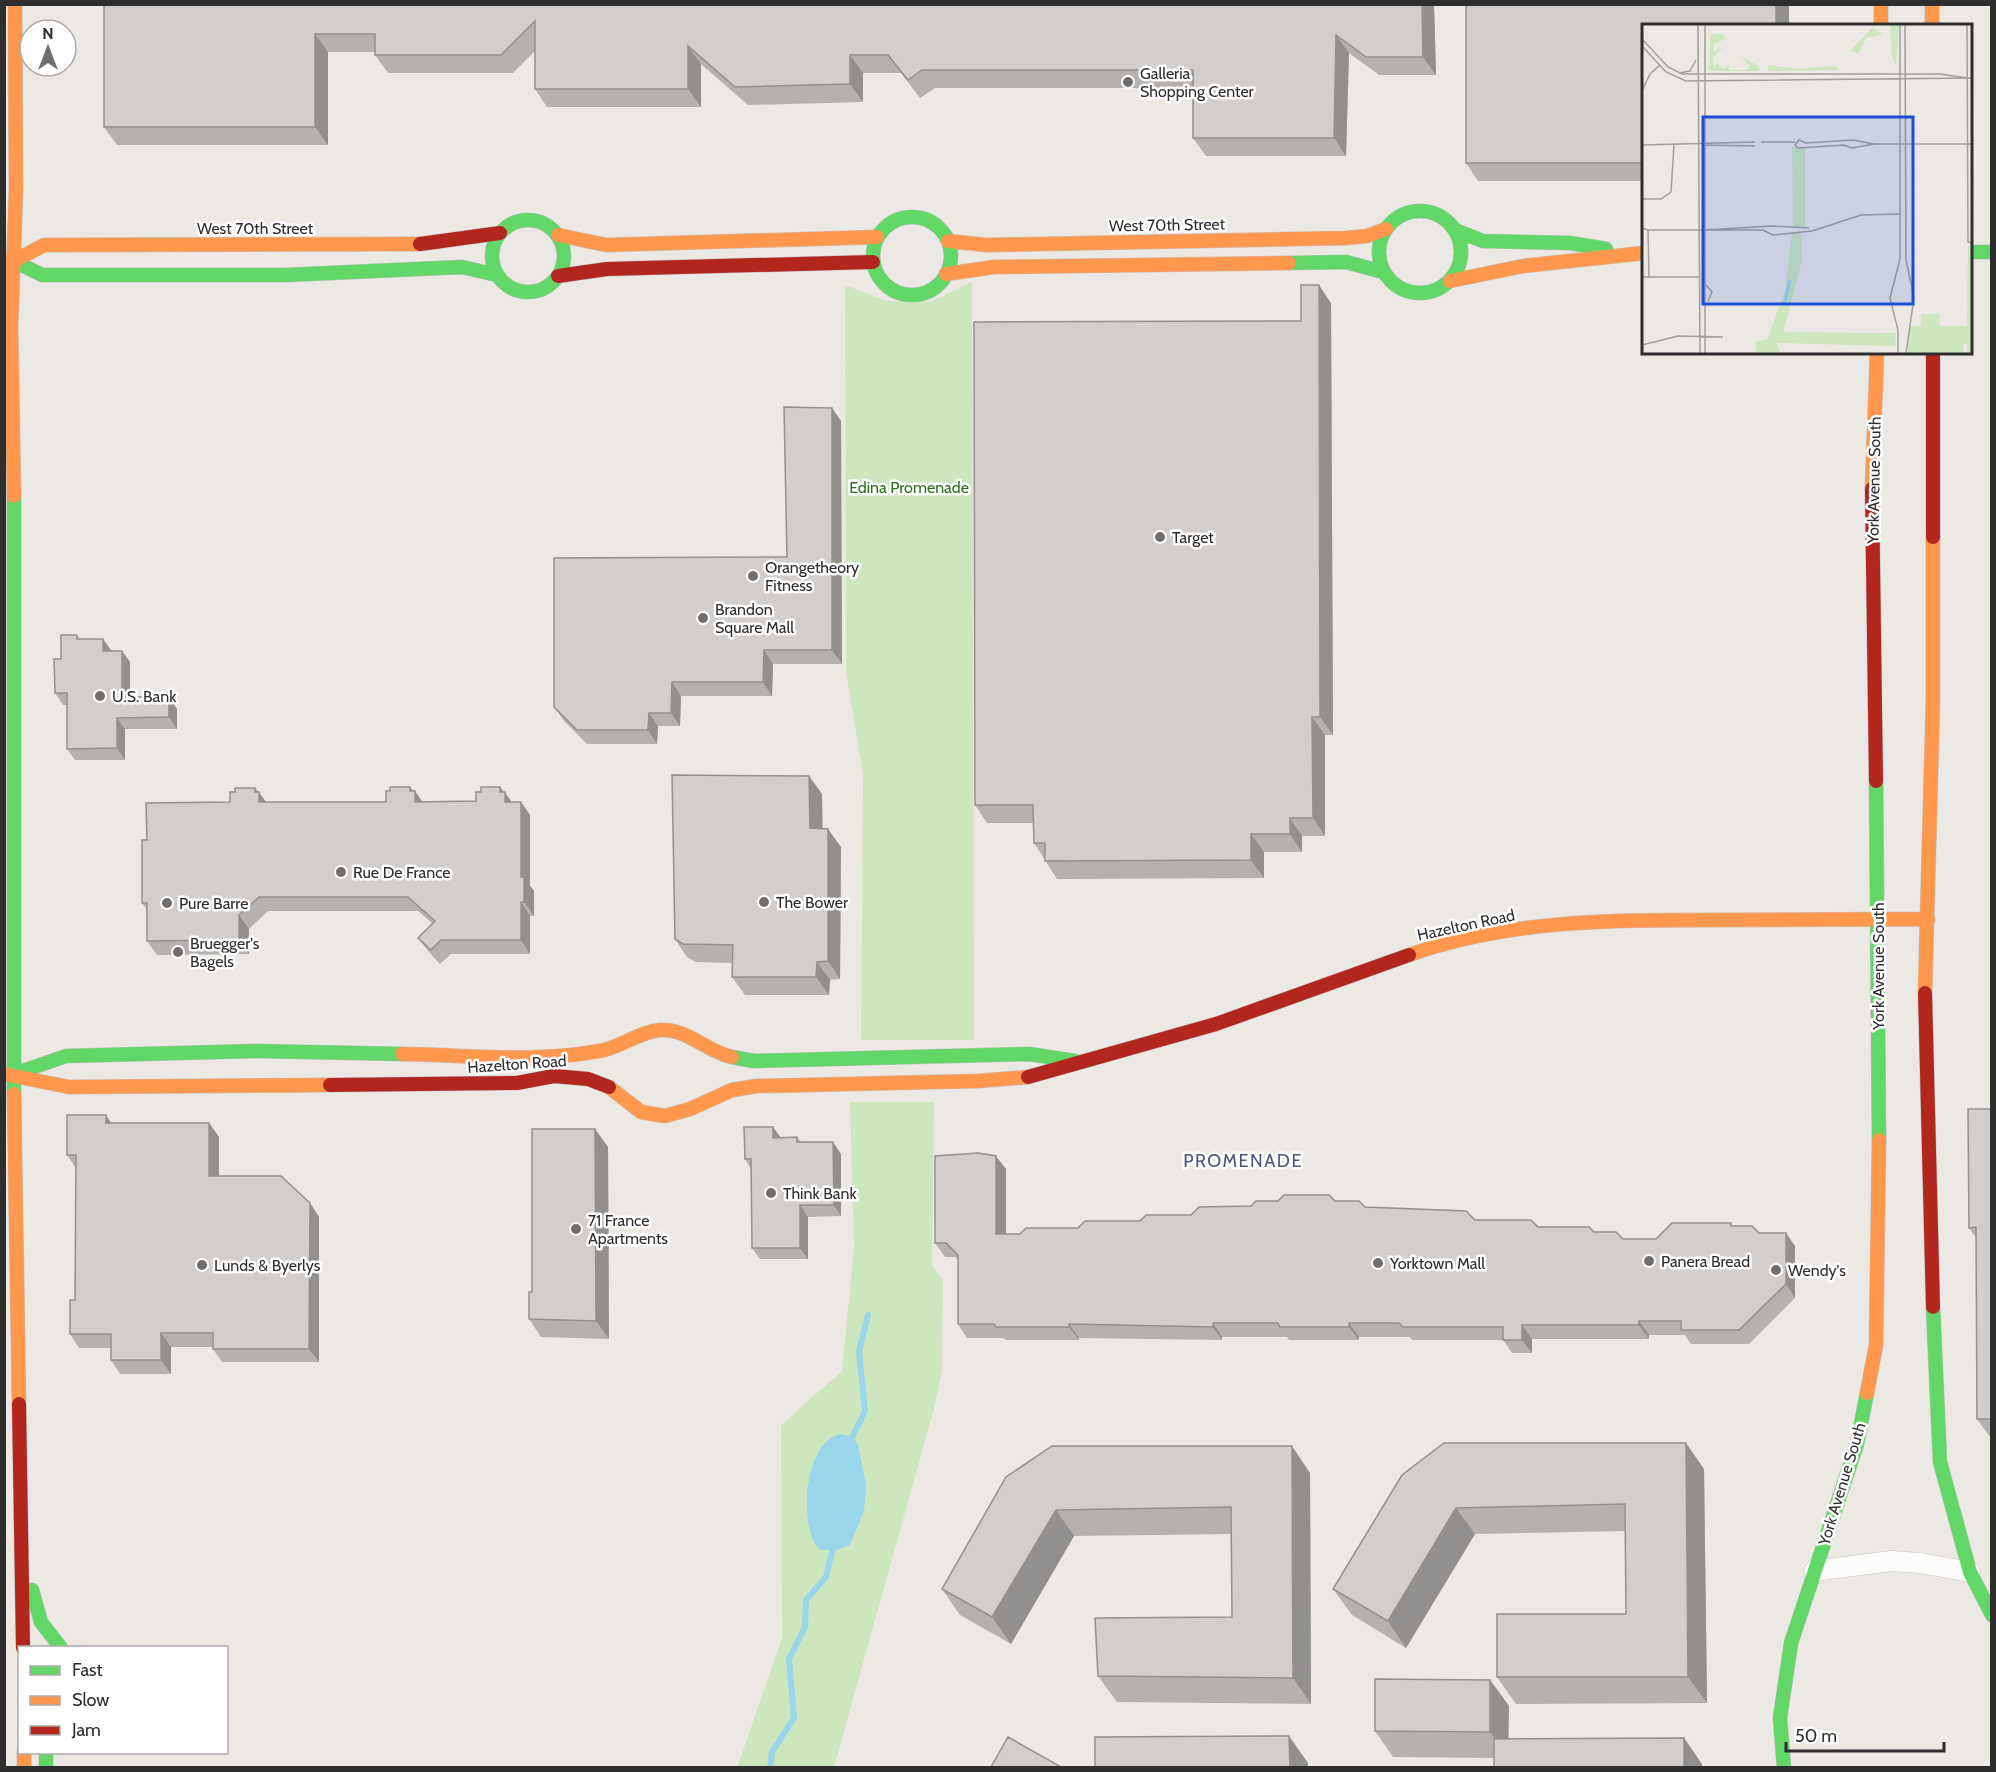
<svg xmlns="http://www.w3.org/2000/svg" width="1996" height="1772" font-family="Cabin,sans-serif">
	<rect width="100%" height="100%" fill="#ece8e4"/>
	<path fill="#cee6be" d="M972,282L974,1040H861L863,775L846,672L845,285L886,301L930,302Z
		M850,1102H934L932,1265L943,1281L942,1369L935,1405L834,1767L737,1768L782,1638L781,1425L842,1371L854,1247Z"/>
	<path fill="#99d6ec" d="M841,1434L852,1437L858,1444L866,1485L864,1511L850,1545L837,1550H820C797,1527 804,1440 841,1434Z"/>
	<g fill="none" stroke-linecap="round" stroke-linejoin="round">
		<path stroke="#99d6ec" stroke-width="6" d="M849,1444L865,1411L859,1351L868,1315
			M770,1768L772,1752L794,1718L789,1659L805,1627L806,1600L826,1577L834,1543"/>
		<defs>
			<path id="street" d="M1814,1571L1891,1561L1920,1563L1970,1572"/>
			<path id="fast" d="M1379 252a41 41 0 1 1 82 0a41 41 0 1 1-82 0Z
				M873 256a39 39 0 1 1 78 0a39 39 0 1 1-78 0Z
				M492 256a36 36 0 1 1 72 0a36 36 0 1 1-72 0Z
				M1455,230L1483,241L1570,243L1606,249
				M1970,252H1992
				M14,261L42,275H286L462,267L497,275
				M1289,263L1346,262L1383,272
				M14,496V1094
				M1876,781L1879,1140
				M732,1057L754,1061L1029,1054L1075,1061
				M14,1074L66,1056L257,1051L402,1054
				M1933,1307L1940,1462L1970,1572L1992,1615
				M32,1590L41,1622L61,1648
				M46,1752V1768
				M1784,1768L1780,1718L1791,1643L1857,1444L1867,1393"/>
			<path id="slow" d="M1881,4V26
				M1932,4V26
				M558,235L606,245L877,237
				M948,241L986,245L1346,238L1367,236L1386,229
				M4,261H14L44,245L420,244
				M946,274L994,267L1289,263
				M1450,281L1523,266L1644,253
				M1872,489L1877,352
				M14,496L11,327L16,190L15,4
				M1409,955C1506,920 1612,920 1714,920C1786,920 1857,919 1928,919
				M1925,993L1933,698V537
				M402,1054C467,1055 535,1063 599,1051C620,1048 638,1032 660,1030C687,1028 707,1052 732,1057
				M4,1074L69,1087L330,1085
				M609,1087L641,1112L665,1116L690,1109L732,1090L757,1086L978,1081L1028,1077
				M14,1094L19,1404
				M1867,1393L1876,1345L1879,1140
				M24,1752V1768"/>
			<path id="jam" d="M420,244L500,233
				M558,276L607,269L873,262
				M1933,352V537
				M1872,489L1876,781
				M1925,993L1933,1307
				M1028,1077L1216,1024L1409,955
				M330,1085L517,1083L554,1076L588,1079L609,1087
				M19,1404L23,1648"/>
		</defs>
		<use href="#street" stroke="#c5c4c5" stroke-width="21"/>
		<use href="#fast" stroke="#c5c4c5" stroke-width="15"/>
		<use href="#slow" stroke="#c5c4c5" stroke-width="15"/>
		<use href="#jam" stroke="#c5c4c5" stroke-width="15"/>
		<use href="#street" stroke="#fcfcfb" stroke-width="20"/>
		<use href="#fast" stroke="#63d668" stroke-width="14"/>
		<use href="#slow" stroke="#ff974d" stroke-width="14"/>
		<use href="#jam" stroke="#b3261e" stroke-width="14"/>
	</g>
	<path fill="#b4b1af" d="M104,4H1434L1436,75H1379L1349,53L1346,156H1206L1193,138V88H935L920,98L901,73H863V102L748,105L701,64V107H547L535,89V51L513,73H388L375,55V52H328V145H117L104,127Z
		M1644,26V181H1478L1466,163Z
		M1331,303L1333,735H1325V836H1302V852H1264V878L1057,879L1034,843V823H987L975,805L1301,321Z
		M841,421L842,664H773L772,696H681L680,726H658L657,744H587L564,721L554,707L787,557Z
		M77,635L80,639L111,650L130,662V697L177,709V729H125V760H75L67,749V705H63L55,693L61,659Z
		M809,776L822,794V829L841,847L840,979L830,980L829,995H745L732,977V963L696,962L687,957L675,939Z
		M410,787L422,802L476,801L481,792L500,787L512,802H521L530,815V886L534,891V916H530V954H451L440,964L428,951L418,938L433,924L418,911H268L249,929V954L157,955L147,941V910L142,903L147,840L230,802L235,792L255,788L266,802H386L390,791Z
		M1992,1109V1437H1990L1977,1419L1976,1238L1969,1228Z
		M112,1123H209L219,1137V1176L310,1203L319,1217V1362H222L213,1349V1347H171V1374H120L111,1360V1348H79L70,1334L75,1300L76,1168L67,1155Z
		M781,1137H797L801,1142H833L841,1154V1216L808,1217V1259H760L752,1248L751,1169L745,1159Z
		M608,1147L609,1339L541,1337L529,1319L532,1292Z
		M1006,1169V1234H1020L1140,1221L1191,1215L1251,1206L1335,1201L1365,1207L1538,1227L1594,1232L1623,1239H1656L1731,1223L1733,1226L1759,1233L1795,1246V1298L1749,1344H1691L1685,1335H1649V1339H1532V1353H1512L1503,1340H1413L1409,1337H1359V1340H1289L1287,1337H1222V1340L1079,1338V1340H1006L1003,1338H967L958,1324V1260L955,1257H945L935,1243Z
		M1704,1469L1707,1703L1516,1704L1497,1677L1626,1614L1625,1531L1475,1534L1406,1648L1352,1615L1333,1589L1402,1475Z
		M1310,1473L1311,1704L1117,1702L1098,1676L1232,1617L1231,1534L1074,1536L1011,1644L960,1615L942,1589L1006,1477Z
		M1490,1680L1509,1706L1508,1739L1702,1764V1767H1494V1758L1393,1757L1375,1731Z"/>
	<path fill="#92908e" d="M1422,4H1434L1436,75L1423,57Z
		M1776,4H1789V26H1776Z
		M315,34L328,52V145L315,127Z
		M1336,35L1349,53L1346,156L1334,138Z
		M688,46L701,64V107L688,89Z
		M850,55L863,73V102L850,84Z
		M1319,285L1331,303L1333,735L1320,717Z
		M832,408L841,421L842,664L832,650Z
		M103,639L111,650V662L103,651Z
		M764,650L773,664L772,696L763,682Z
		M122,651L130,662V709L122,697Z
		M672,682L681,696L680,726L671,713Z
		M169,697L177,709V729L169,717Z
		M649,713L658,726L657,744L648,730Z
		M1312,717L1325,735V836L1313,818Z
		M117,718L125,729V760L117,748Z
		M809,776L822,794L823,846L810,828Z
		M410,787L415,794V791L424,804L415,802L410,791Z
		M500,787L505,794V792L514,806L505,802L500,792Z
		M255,788L259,793V792L268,805L259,802L255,792Z
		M521,802L530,815V886L534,891V916L524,902L521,877Z
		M1290,818L1302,836V852L1290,834Z
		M828,829L841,847L840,979L828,961Z
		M1251,834L1264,852V878L1251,860Z
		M521,902L530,916V954L521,940Z
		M239,915L249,929V954L239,940Z
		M817,962L830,980L829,995L816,977Z
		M106,1115L115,1129L106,1123Z
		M209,1123L219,1137V1190L209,1176Z
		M773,1127L781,1138H773Z
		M595,1129L608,1147L609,1339L596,1321Z
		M833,1142L841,1154V1216L834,1205Z
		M996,1156L1006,1169V1248L996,1234Z
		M310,1203L319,1217V1362L309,1349Z
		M800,1205L808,1217V1259L800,1248Z
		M1786,1233L1795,1246V1298L1786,1284Z
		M1639,1321L1649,1335V1339L1639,1325Z
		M1213,1323L1222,1337V1340L1213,1327Z
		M1349,1323L1359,1337V1340L1349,1327Z
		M1069,1324L1079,1338V1340L1069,1327Z
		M1522,1325L1532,1339V1353L1522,1340Z
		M161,1333L171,1347V1374L161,1360Z
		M1686,1443L1704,1469L1707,1703L1688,1677Z
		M1292,1446L1310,1473L1311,1704L1293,1678Z
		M1456,1508L1475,1534L1406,1648L1388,1621Z
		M1056,1510L1074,1536L1011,1644L992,1617Z
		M1490,1680L1509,1706L1508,1758L1490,1732Z
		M1289,1736L1308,1763V1767H1290Z
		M1684,1738L1702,1764V1767H1684Z"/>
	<path fill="#d1cecb" stroke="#92908e" stroke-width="1.5" d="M104,4H1422L1423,57H1366L1336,35L1334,138H1193V70H922L908,80L888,55H850V84L735,87L688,46V89H535V21L501,55H375V34H315V127H104Z
		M1466,4H1776V26H1644V163H1466Z
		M1301,285H1319L1320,717H1312L1313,818H1290V834H1251V860L1045,861V843H1034L1033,805H975L974,322L1301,321Z
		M784,407L832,408V650H764L763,682H672L671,713H649L648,730H577L554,707V558L787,557Z
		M61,635H77V639H103V651H122V697H169V717L117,718V748L67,749V693H55L54,659H61Z
		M672,775L809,776L810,828L828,829V961L817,962L816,977H732L733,945L683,944L675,939Z
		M390,787H410V791H415V802L476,801V792H481V787H500V792H505V802H521V877H524V902H521V940H441L431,950L418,938L435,921L408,897H259L239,915V940L147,941V903H142V840H147L146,803L230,802V792H235V788H255V792H259V802H386V791H390Z
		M1968,1109H1992V1419H1977L1976,1227L1969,1228Z
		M67,1115H106V1123H209V1176H281L310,1203L309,1349H213V1333H161V1360H111V1334H70V1300H75L76,1155H67Z
		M744,1127H773V1138L797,1137V1142H833L834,1205H800V1248H752L751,1159H745Z
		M532,1129H595L596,1321L529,1319V1292H532Z
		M978,1153L996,1156V1234H1020L1026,1228H1078L1085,1221H1140L1146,1215H1191L1199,1207L1251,1206L1256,1201H1278L1284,1195H1329L1335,1201H1359L1365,1207L1466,1211L1475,1220H1531L1538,1227H1589L1594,1232H1616L1623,1239H1656L1672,1223H1731V1226H1752L1759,1233H1786V1284L1739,1330H1681V1321H1639V1325H1522V1340H1503V1327H1403L1399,1323H1349V1327H1280L1278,1323H1213V1327L1069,1324V1327H996L994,1324H958V1255L946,1243H935V1156Z
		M1444,1443H1686L1688,1677H1497V1614H1626L1625,1504L1456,1508L1388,1621L1333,1589L1402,1475Z
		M1052,1446H1292L1293,1678L1098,1676L1095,1618L1232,1617L1231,1507L1056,1510L992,1617L942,1589L1006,1477Z
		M1375,1679L1490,1680V1732L1375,1731Z
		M1289,1736L1290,1767H1095V1737Z
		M1008,1737L1061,1767H991Z
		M1684,1738V1767H1494V1739Z"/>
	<g fill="#706f6e" stroke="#fff" stroke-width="2">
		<circle cx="1128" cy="82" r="6"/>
		<circle cx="1160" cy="537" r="6"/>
		<circle cx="753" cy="576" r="6"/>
		<circle cx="703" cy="618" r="6"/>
		<circle cx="100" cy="696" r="6"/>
		<circle cx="341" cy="872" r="6"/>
		<circle cx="764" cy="902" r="6"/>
		<circle cx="167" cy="903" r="6"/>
		<circle cx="178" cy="952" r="6"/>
		<circle cx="771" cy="1193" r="6"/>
		<circle cx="576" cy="1229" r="6"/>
		<circle cx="1649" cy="1261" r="6"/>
		<circle cx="1378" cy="1263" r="6"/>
		<circle cx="202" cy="1265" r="6"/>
		<circle cx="1776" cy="1270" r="6"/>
	</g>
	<g text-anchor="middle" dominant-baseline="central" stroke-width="5" stroke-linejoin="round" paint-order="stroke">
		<g font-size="16" fill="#2e2e2e" stroke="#fff" text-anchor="start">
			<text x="1140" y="73">Galleria<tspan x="1140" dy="18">Shopping Center</tspan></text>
			<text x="1172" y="537">Target</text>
			<text x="765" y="567">Orangetheory<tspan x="765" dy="18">Fitness</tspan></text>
			<text x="715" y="609">Brandon<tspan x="715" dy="18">Square Mall</tspan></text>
			<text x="112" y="696">U.S. Bank</text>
			<text x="353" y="872">Rue De France</text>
			<text x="776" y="902">The Bower</text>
			<text x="179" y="903">Pure Barre</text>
			<text x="190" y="943">Bruegger's<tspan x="190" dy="18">Bagels</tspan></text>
			<text x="783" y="1193">Think Bank</text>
			<text x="588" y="1220">71 France<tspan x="588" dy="18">Apartments</tspan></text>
			<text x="1661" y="1261">Panera Bread</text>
			<text x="1390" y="1263">Yorktown Mall</text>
			<text x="214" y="1265">Lunds &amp; Byerlys</text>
			<text x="1788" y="1270">Wendy's</text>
		</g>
		<g font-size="16" fill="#2e2e2e" stroke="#fff">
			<text transform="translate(1167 225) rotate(-1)">West 70th Street</text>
			<text x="255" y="228">West 70th Street</text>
			<text transform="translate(1874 480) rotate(-89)">York Avenue South</text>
			<text transform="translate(1466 925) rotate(-12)">Hazelton Road</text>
			<text transform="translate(1878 966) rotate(-90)">York Avenue South</text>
			<text transform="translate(517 1064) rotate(-4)">Hazelton Road</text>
			<text transform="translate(1842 1484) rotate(-73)">York Avenue South</text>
		</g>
		<g font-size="16" fill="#2c6e1b" stroke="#fff">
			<text x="909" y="487">Edina Promenade</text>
		</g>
		<g font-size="18" letter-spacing="1.5" fill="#4d5680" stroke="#fff">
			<text x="1243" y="1161">PROMENADE</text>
		</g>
	</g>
	<g transform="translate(1642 24)">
		<rect width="330" height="330" fill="#ece8e4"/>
		<path d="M69,0V10H80L83,15L71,21V28L78,24L85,27L79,25L70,34L74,39L69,35L72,42L75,39L81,45L87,40V46H106L108,41L97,32L117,42L118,47H67ZM248,0H257L254,41L250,32ZM230,4L241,10L224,14L216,30L209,26ZM126,41L156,45L194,42L198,46L126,47ZM150,123H163V203H151ZM150,209H159L160,237L141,308L254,309L253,322L135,319L138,330H114V317L125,316L143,266ZM326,222H330V330H325V320H322L321,330H266L267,302H279V290H297L298,302H325Z" fill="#cee6be"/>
		<path fill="none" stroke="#99d6ec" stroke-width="3" d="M142,281L148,256"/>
		<path fill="none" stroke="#a09e9b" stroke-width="1.5" d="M56,0L58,330M263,0L264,236L272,273L264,330M325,0L326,218L330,219M0,15L26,43L40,50H298L325,54M0,22L24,48L44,57L330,54M37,49L48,47L54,36M0,67L8,50L18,41M119,118H153M232,120L211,116L164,119L157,116L153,121L156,124L202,121L210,124L232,120H330M0,121L113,118M63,121L113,122M0,175H19L29,168L32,121M0,204L6,206L7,253M6,206H121L131,211L170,207L219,191L259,190M62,206L130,202L167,204M0,253H57M64,261L70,268L66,277M0,321L36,312L81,313M63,330V0M256,330V306L248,274L258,235V0"/>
		<path fill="#1d4ed8" fill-opacity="0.15" stroke="#1d4ed8" stroke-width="3" d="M61,93H271V280H61Z"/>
		<rect width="330" height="330" fill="none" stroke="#2e2e2e" stroke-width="3"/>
	</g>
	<rect width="1996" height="1772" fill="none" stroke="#2e2e2e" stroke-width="12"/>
	<rect x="18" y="1646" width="210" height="108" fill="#ffffff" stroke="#ababab" stroke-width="1.5"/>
	<rect x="30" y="1666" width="30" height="9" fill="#63d668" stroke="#ababab" stroke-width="1.5"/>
	<text x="72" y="1676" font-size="18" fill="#2e2e2e">Fast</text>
	<rect x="30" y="1696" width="30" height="9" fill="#ff974d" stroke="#ababab" stroke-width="1.5"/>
	<text x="72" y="1706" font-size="18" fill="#2e2e2e">Slow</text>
	<rect x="30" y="1726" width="30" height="9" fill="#b3261e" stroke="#ababab" stroke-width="1.5"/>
	<text x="72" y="1736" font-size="18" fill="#2e2e2e">Jam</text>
	<g transform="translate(48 48)"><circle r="28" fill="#ffffff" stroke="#ababab" stroke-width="1.5"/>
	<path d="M0-4.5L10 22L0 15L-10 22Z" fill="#706f6e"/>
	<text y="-9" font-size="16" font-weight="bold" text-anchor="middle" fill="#2e2e2e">N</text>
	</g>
	<path d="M1786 1742v9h158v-9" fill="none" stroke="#2e2e2e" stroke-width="3"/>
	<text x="1795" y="1742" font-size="18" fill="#2e2e2e" stroke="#ffffff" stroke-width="4.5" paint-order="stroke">50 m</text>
</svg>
